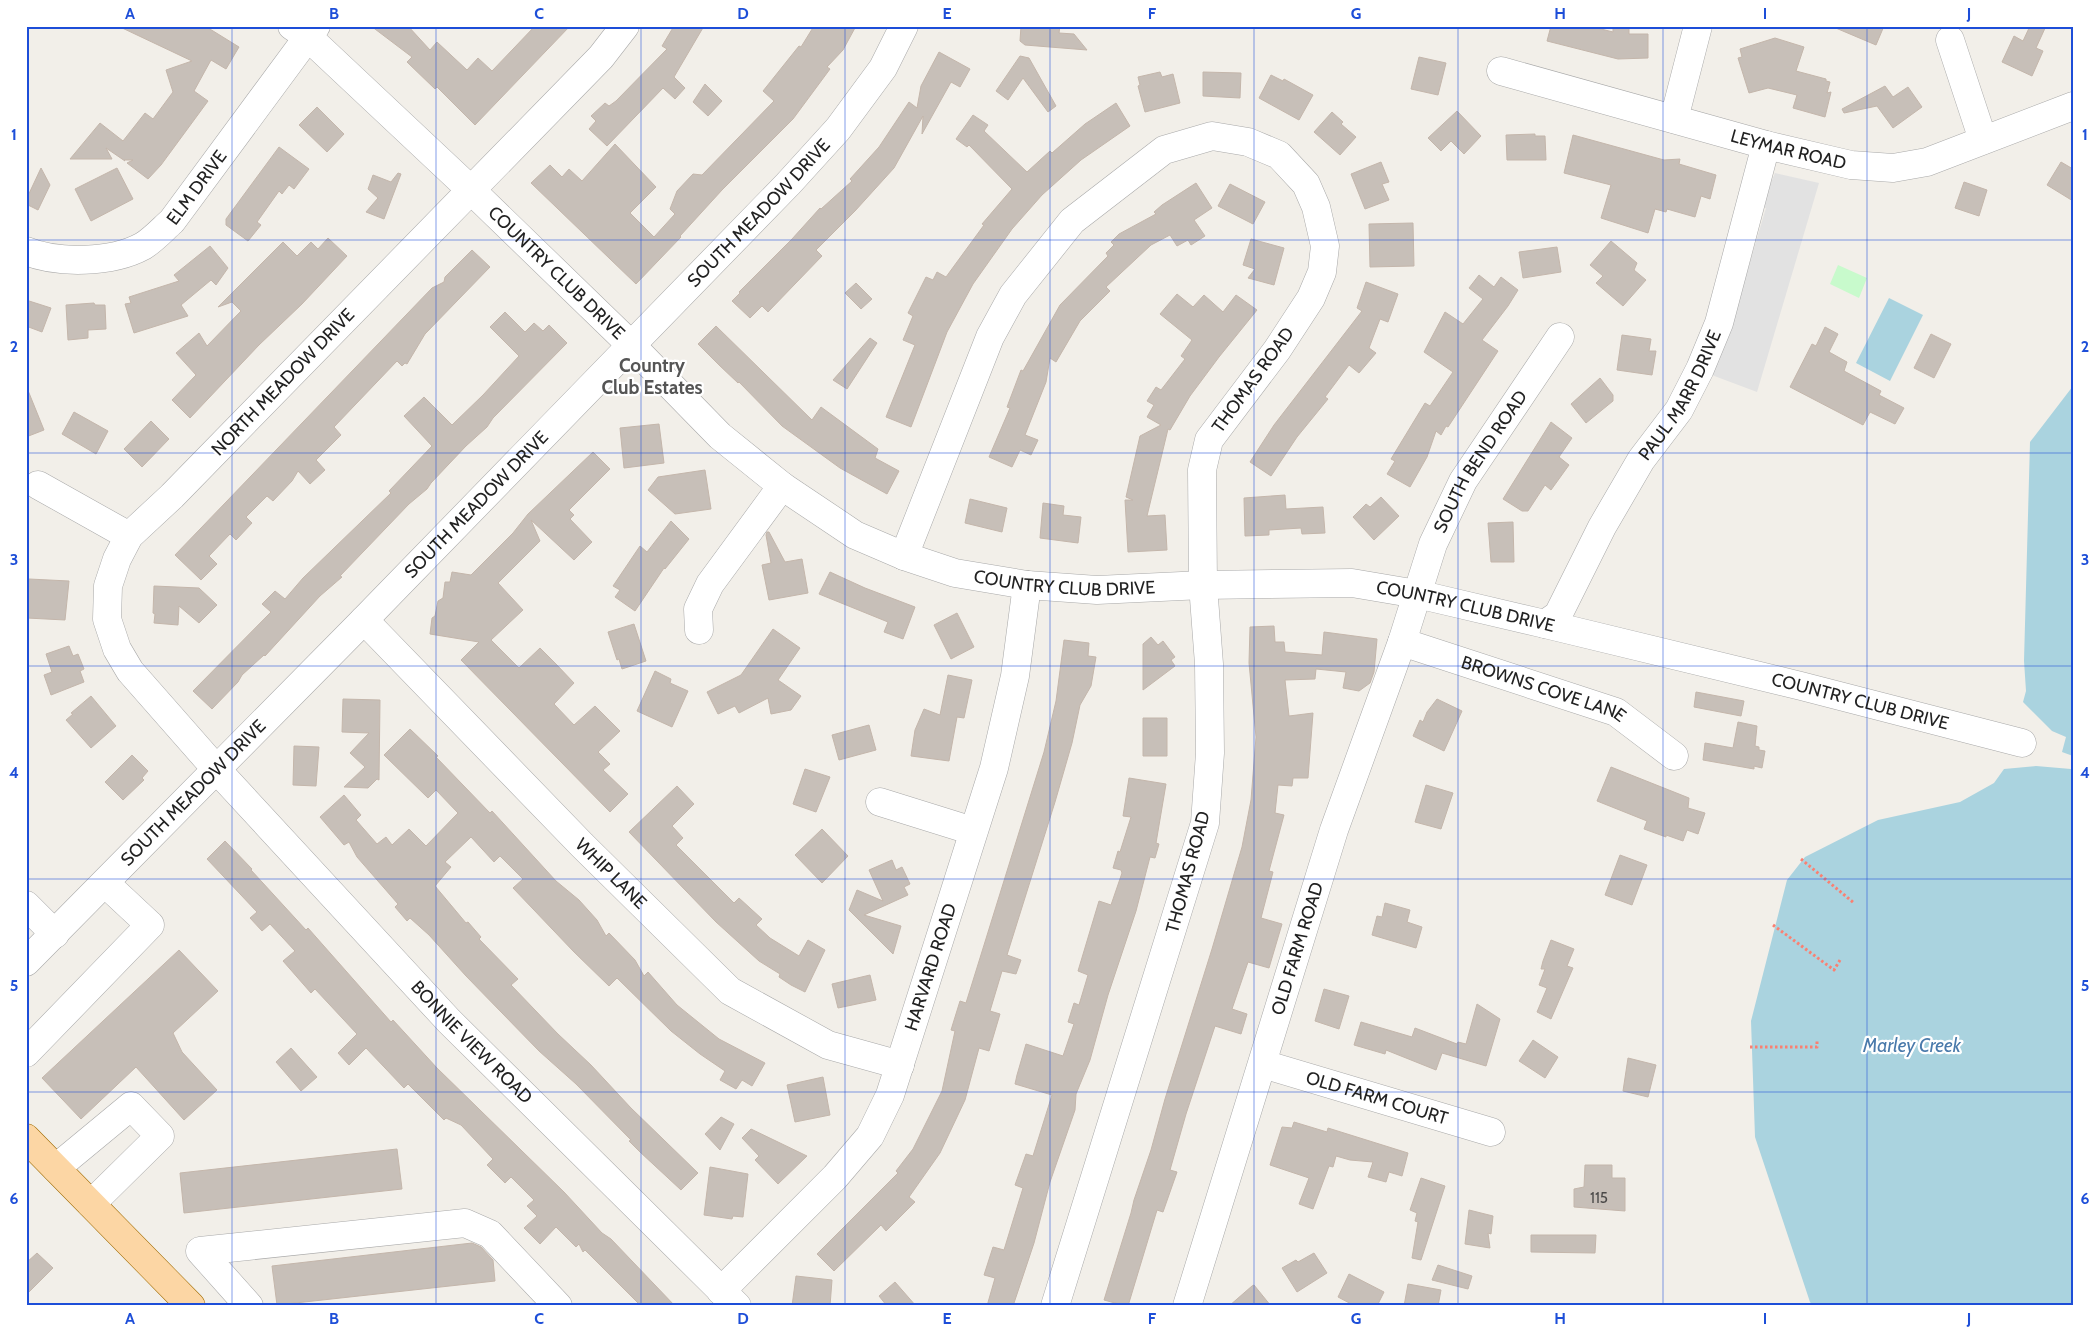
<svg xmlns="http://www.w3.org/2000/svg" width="2099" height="1332" font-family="Cabin,sans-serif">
	<rect width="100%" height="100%" fill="#f2efe9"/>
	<path fill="#c8facc" d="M1838,265L1867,278L1859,298L1830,284Z"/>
	<path fill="#e2e2e2" d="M1775,173L1819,183L1757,392L1709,374L1726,342L1766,208L1761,206Z"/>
	<path fill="#aad3df" d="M1889,298L1923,315L1890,381L1856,363Z
		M2073,386V756L2062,752L2066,737L2052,731L2023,702L2026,691L2024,661L2030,442Z
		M2036,766L2071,769L2073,766V1306H1813L1810,1302L1755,1137L1751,1021L1787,880L1805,857L1878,820L1960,802L1994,783L2004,769Z"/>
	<path fill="#c7bfb8" stroke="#c4b6ab" d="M118,26H205L239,47L226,69L211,60L194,91L208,101L161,165L148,179L127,163L133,160H124L125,161L106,148L112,159H70L100,123L123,141L145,113L153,119L173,92L166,70L192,61Z
		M371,26H408L430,50L437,42L467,70L478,58L492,71L535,26H570L475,125L437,87L435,89L407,62L412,57Z
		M674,26H704L674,77L685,88L675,99L663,88L607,146L589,129L596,121L591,116L605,103L609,106L616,101L667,49L662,46Z
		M814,26H856L843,50L827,67L830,69L793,119L722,190L680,236L681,237L636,284L531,183L550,165L562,177L569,169L582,181L615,144L656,187L630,213L654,237L675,214L670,209L677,191L693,174L702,175L774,101L763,91L799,46L801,47Z
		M1021,26H1060L1059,33L1074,34L1087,50L1025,45L1020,41Z
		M1551,26H1589L1613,32V26H1629V34H1648V58L1618,59L1547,41Z
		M1831,26H1884L1876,45Z
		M2030,26H2046L2036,48L2043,51L2032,76L2002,62L2014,36L2023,41Z
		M1775,38L1804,47L1796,71L1826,79V81L1830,82L1827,93L1831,92L1825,117L1793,108L1797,95L1768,88L1749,93L1738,58L1742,57L1740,49Z
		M939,52L970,69L960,87L951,82L922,134L923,116L894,168L855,211L816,250L822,256L768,312L762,306L750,318L732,301L740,293L739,292L792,239L820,208L821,209L852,181L850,179L879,147L909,102L917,108L921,86Z
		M1020,56L1029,58L1056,106L1048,112L1023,78L1008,100L996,91Z
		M1419,57L1446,63L1438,95L1411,89Z
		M1160,72L1162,77L1173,74L1180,103L1145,112L1138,86L1140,85L1138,77Z
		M1203,72L1241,73L1240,98L1203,96Z
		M1271,75L1283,81L1284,79L1313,95L1299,120L1259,98Z
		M705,84L722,101L708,116L693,102Z
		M1885,86L1893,97L1908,87L1922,107L1893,128L1877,106L1844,113L1842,109Z
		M1116,103L1130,126L1081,160L1042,195L1012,229L973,284L947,332L911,427L886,417L915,345L903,340L913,316L908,313L926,277L933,280L937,272L946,277L984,225L982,224L1012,189L969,145L967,147L956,139L973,115L988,125L984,131L1027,172L1050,151L1052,153L1085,124Z
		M317,107L344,134L327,152L299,125Z
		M1457,111L1481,136L1464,154L1451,141L1441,151L1428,138Z
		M1332,112L1343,122L1341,124L1356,137L1340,155L1314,132Z
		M1535,134V136H1545L1546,160H1507L1506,135Z
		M1573,135L1664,160L1680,159L1679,164L1716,175L1710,199L1701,196L1695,217L1667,209L1666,212L1655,209L1648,233L1601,218L1611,185L1564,173Z
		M279,147L309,169L294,189L289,185L282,194L279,191L257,222L261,225L248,241L226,225V219Z
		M1381,162L1389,182L1382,184L1389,200L1365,209L1351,174Z
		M2061,162L2073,169V201L2047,185Z
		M41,168L50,185L38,210L26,204V200Z
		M117,168L133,199L91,221L75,189Z
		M398,173L401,174L384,219L366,212L378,198L368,189L373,175L391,182Z
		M1964,182L1987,190L1979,216L1955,208Z
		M1196,183L1212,208L1194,220L1205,236L1191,245L1188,240L1177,246L1170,235L1151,245L1106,287L1110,291L1080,321L1056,362L1050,358L1046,382L1025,435L1038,440L1031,455L1020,450L1012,467L989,457L1010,408L1007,407L1021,370L1023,371L1060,305L1108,256L1106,253L1114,245L1111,242L1119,234L1156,214L1154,212L1162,205Z
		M1230,184L1265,202L1253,224L1218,206Z
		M1413,223L1414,266L1370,267L1369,224Z
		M328,238L347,256L302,304L259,345L190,418L172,400L196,375L176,353L199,333L207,346L241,311L232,302L218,307L283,242L297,256L311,242L318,249Z
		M1251,239L1284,248L1274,285L1248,278L1255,269L1243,265Z
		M1611,241L1637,263L1634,270L1646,280L1623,306L1596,283L1603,276L1590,265Z
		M210,246L228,268L216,285L211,280L181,305L188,316L134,333L125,304L131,303L129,297L179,281L174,275Z
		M1557,247L1561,272L1523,278L1519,252Z
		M472,250L490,267L425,334L407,364L405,363L402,366L397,361L334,427L341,435L316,460L325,470L310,484L298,471L292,481L273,501L267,496L246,517L252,523L236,540L230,534L209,556L217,564L201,580L175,555L432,288L444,282L445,277Z
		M1479,275L1494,287L1501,277L1518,290L1508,306L1482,340L1498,351L1448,427L1446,426L1441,435L1436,431L1427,457L1410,487L1387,474L1395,461L1391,459L1425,403L1430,406L1453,372L1424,352L1445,312L1463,324L1483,299L1469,288Z
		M1366,282L1398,294L1388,322L1380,319L1369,348L1376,353L1359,373L1349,365L1325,397L1328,399L1297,437L1271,476L1250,462L1274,425L1362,311L1357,308Z
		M856,283L872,299L861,309L845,293Z
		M1177,294L1193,307L1204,295L1223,312L1236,295L1257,310L1219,357L1190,396L1170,430L1168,429L1147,516L1165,515L1167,550L1128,552L1125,500H1133L1126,497L1140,436L1161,425L1147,417L1154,405L1147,401L1156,387L1161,390L1185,359L1181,356L1192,340L1160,314Z
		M26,300L51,308L42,332L26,326Z
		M94,303L95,305H105L106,329L88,330V338L68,340L66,305Z
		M505,312L525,332L534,323L543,331L549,325L567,343L493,418L487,427L466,446L431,483L427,489L409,504L340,576L342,577L320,596L265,656L264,655L242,675L238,682L212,709L193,691L271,612L262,604L275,591L285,599L303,578L391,493L389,491L432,446L404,416L424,397L452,425L483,395L519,356L490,327Z
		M716,326L812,420L821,407L878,449L875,458L899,471L887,494L840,468L782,426L739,382L738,383L719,365L698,344Z
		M1825,327L1838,334L1829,352L1847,362L1844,371L1881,391L1879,395L1904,408L1895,424L1870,412L1863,425L1790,387L1812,344L1816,346Z
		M1931,334L1951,344L1934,378L1914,368Z
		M1622,335L1651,339L1649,351H1656L1652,375L1617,370Z
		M870,338L877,343L847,389L833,380Z
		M1600,378L1613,395V401L1586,423L1571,404Z
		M27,388L44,430L26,437V389Z
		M74,412L108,431L96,454L62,434Z
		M151,421L169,439L142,467L124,449Z
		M1551,422L1572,438L1559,457L1569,465L1551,490L1545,485L1528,511H1522L1503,499Z
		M659,424L664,463L624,468L620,428Z
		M593,452L610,469L569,510L574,515L570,519L592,542L574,560L531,520L540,541L498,583L523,610L491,640L519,668L540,648L556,664L574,683L554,704L574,725L595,706L620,731L598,752L610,764L603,770L628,794L610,812L461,660L479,642L430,634L432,618L435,616L438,601L443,598L445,582H450L452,572L471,575L513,533L528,514Z
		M705,470L711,509L675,514L648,490L658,477Z
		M1285,495L1286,509L1323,507L1325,533L1302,534L1301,528L1269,530V535L1245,536L1244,498Z
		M1381,497L1399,516L1374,540L1353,517L1366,504L1370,507Z
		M970,499L1007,508L1002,532L965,523Z
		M1043,503L1064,506L1063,515L1081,517L1078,543L1040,538Z
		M671,521L689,539L665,569L664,568L635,611L615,597L620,590L613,586L640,546L647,552Z
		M1513,522L1514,562H1491L1488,523Z
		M767,532H769L785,562L802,559L808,593L769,600L762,565L771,563L766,535Z
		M830,572L865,588L915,607L903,639L884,632L888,622L819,594Z
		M29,579L69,581L65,620L27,618Z
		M154,586L199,588L217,605L199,623L179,606L178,625L154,623L155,614L153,613Z
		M957,613L974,647L951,659L934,625Z
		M634,624L646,661L622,669L619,659L617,660L608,632Z
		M1274,626L1275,642H1284L1285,652L1322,655L1324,632L1377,639L1374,672L1370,683L1359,691L1343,688L1346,672L1316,669L1315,679L1285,680L1289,716L1313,713L1308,778H1293L1292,786L1278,785L1275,813L1284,815L1269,871L1273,872L1261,918L1282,924L1269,968L1248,962L1232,1009L1247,1014L1241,1034L1215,1026L1186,1114L1170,1170L1177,1172L1163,1212L1157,1210L1128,1306H1126L1104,1300L1131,1213L1134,1200L1151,1150L1165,1099L1212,949L1242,847L1251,800L1256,737L1249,663L1250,627Z
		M773,629L800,648L778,680L801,696L791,710L771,714L768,698L739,713L735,706L718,714L707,692L741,675Z
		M1151,637L1158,645L1163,641L1175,657L1171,660L1175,666L1143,690V644Z
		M1064,640L1089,643L1088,656L1096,657L1091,686L1080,705L1072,743L1055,802L1007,955L1021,960L1016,974L1002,971L990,1011L1000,1014L989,1051L979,1048L965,1100L940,1153L909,1197L915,1202L886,1231L881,1225L834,1271L817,1254L898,1173L896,1171L913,1149L942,1091L955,1031L951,1030L960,1001L966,1003L1044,752L1056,701Z
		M69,646L73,656L78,654L84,669L80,671L84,682L51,695L44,675L52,672L46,654Z
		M655,671L671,679L670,683L688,691L672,727L637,711Z
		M948,675L972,680L964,718L957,717L949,761L911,756L915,730L924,709L940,715Z
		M1696,692L1744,701L1741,716L1694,707Z
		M91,696L116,726L91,748L66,720L73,714L71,713Z
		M343,699L380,700L379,780L377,779L368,788L344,787L365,767L350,753L369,733L342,732Z
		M1437,699L1462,711L1444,751L1413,736L1420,720L1423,722L1427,712Z
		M1143,718H1167V756H1143Z
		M1738,722L1757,726L1755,746L1759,747V750L1765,751L1762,768L1754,766V769L1703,760L1705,743L1733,748Z
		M869,725L876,750L839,760L832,735Z
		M410,729L438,756L436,757L490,813L492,811L556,881L579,900L597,920L606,936L609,933L635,960L644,976L648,972L677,1005L719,1039L765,1063L752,1086L742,1080L736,1089L720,1080L725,1071L700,1054L671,1031L617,978L609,986L574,952L513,888L523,879L500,856L494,862L471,837L445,862L451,867L435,886L466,923L468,922L481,937L479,939L518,979L511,985L558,1034L591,1065L631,1108L698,1173L681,1190L640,1152L629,1141L631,1140L576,1084L539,1051L466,976L429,935L410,918L407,921L395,907L398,904L357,857L349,842L344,845L320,817L344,795L361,815L356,820L377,844L386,837L392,845L409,829L426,846L458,813L436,790L428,798L384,755Z
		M294,746L319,747L316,786L293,785Z
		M132,755L148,771L142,778L144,780L123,800L105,782Z
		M1611,767L1689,798L1688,808L1705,813L1698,834L1687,830L1683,841L1666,835V837L1644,829L1647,821L1597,801Z
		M805,769L830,777L816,812L793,804Z
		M1129,778L1166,784L1156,843L1159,844L1155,858L1150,857L1136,911L1108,995L1090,1060L1076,1094L1075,1110L1050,1182L1034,1243L1013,1306H987L995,1278L984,1275L993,1247L1004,1250L1023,1188L1015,1185L1026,1154L1033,1156L1052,1095L1015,1084L1017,1075L1026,1044L1063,1056L1074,1024L1068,1022L1074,1003L1079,1005L1088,975L1078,971L1099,901L1111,905L1122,873L1121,870L1113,868L1118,851L1120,852L1131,817L1123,816Z
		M1426,785L1453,793L1441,829L1415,822Z
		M677,786L694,804L672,826L683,838L676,845L734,903L739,898L762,919L756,925L770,938L799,956L808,940L825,950L805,992L791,985L779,977L780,974L759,961L716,922L629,832Z
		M822,829L848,856L822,883L795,855Z
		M225,841L252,869L251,870L306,930L308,928L391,1022L393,1020L437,1068L564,1192L602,1233L611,1239L675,1306H641L585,1250L583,1252L579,1244L576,1247L556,1227L540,1244L524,1228L537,1216L527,1206L534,1200L511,1177L505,1183L487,1165L493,1159L461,1125L446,1118L444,1120L408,1084L404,1088L366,1048L349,1065L338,1053L357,1034L315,989L311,993L283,961L295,951L270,924L262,931L250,918L257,912L207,859Z
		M1620,855L1647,865L1632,905L1605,895Z
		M892,860L896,870L902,867L910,884L904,887L908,895L864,915L901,926L893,954L849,910L857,890L883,901L869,870Z
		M1385,903L1410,910L1407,922L1422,927L1416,948L1372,935L1377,916L1382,917Z
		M1551,940L1574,949L1567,966L1573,968L1551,1019L1537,1012L1547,988L1539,985L1545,969H1541L1543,961Z
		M179,950L218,991L173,1033L182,1052L217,1090L184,1120L136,1067L81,1119L42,1078Z
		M870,975L876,1000L838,1008L832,984Z
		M1324,989L1349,996L1339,1029L1315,1021Z
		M1477,1004L1500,1019L1486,1066L1442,1053L1436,1070L1386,1050L1385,1054L1354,1045L1361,1022L1412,1037L1415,1028L1457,1044L1458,1042L1466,1044Z
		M1533,1040L1558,1057L1545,1078L1519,1061Z
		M291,1048L317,1077L301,1091L276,1062Z
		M1628,1058L1656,1065L1648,1097L1623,1091Z
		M823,1077L830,1115L795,1122L787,1085Z
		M721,1117L734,1124L720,1150L705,1134Z
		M1294,1122L1327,1132L1328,1128L1408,1153L1402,1176L1389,1172L1386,1182L1368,1177L1373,1162L1350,1160L1336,1156L1333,1167L1329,1166L1313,1209L1299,1204L1309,1178L1270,1165L1282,1127L1292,1128Z
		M751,1129L807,1156L778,1184L755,1160L759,1156L742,1138Z
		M397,1149L402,1189L184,1213L180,1173Z
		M1585,1165H1612V1178H1625V1211L1574,1207V1189L1584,1187Z
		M710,1167L748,1174L743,1217L733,1216L732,1219L704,1215Z
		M1421,1178L1445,1186L1421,1260L1412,1258L1418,1222L1415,1221L1417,1213L1410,1210Z
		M1469,1210L1493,1216L1491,1234L1488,1233L1490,1248L1465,1244Z
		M1531,1235H1596L1595,1253L1531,1252Z
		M472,1243L481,1247L493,1260L495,1281L277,1305L272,1266Z
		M37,1253L53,1268L26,1295V1263Z
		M1314,1253L1327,1273L1297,1292L1282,1268L1296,1260L1298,1262Z
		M1438,1265L1472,1276L1468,1289L1432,1280Z
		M1349,1274L1384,1292L1377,1306H1355L1338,1297Z
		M796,1276L832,1280L830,1306H792Z
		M895,1282L916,1306H887L879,1296Z
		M1408,1284L1441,1290L1438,1306H1404Z
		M1254,1285L1271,1306H1229L1252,1286Z"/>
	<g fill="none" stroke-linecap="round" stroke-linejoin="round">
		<defs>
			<g id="minor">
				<path id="s1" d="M292,26L308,37L471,190L630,344L720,436L782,486L855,535L904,556L955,573L1027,585L1097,590L1203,585L1352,583L1417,594L1545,624L1801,686L2022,743"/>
				<path id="s2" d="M625,26L601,57L172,496L129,536L117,559L108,586L107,619L117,649L130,671L217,770L449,1021L737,1306"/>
				<path d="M1950,40L1983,140"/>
				<path id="s3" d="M1501,71L1766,145L1851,165L1893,168L1927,162L2073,106"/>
				<path d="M1674,119L1698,26"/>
				<path id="s4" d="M26,251C58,264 112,263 143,246C153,240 163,229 172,221L316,26"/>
				<path d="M38,485L129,536"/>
				<path d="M904,556L990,337L1013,295L1072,221L1164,150L1212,136L1248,142L1279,155L1306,184L1316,207L1325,246L1322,272L1311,298L1277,350L1209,440L1202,470L1203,585L1209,664L1210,753L1205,823L1055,1306"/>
				<path id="s5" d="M364,620L582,845L730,991L828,1045L900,1065"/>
				<path id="s6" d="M1545,624L1558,615L1602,527L1641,460L1679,410L1700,369L1719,323L1766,145"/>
				<path d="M699,630L698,609L710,584L782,486"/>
				<path id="s7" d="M1402,642L1616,712L1674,756"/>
				<path d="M880,802L973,831"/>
				<path d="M26,905L55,934"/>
				<path id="s8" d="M26,962L364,620L788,184L838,129L883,68L904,26"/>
				<path d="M26,1053L150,925L105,883"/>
				<path id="s9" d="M1263,1064L1491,1132"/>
				<path d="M56,1168L131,1106L160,1136L91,1204"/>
				<path id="s10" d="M721,1291L835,1177L870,1136L890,1095L994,768L1015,676L1027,585"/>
				<path d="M249,1306L200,1251L465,1223L490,1234L558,1306"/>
				<path id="s11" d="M1187,1306L1334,830L1402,642L1433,544L1463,481L1560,337"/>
			</g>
			<path id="major" d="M26,1138L191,1306"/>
		</defs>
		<use href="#minor" stroke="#a9a9a9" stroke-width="29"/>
		<use href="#major" stroke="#a06b00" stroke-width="29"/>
		<path stroke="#fa8072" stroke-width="3" stroke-dasharray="2.5 2.5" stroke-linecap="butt" d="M1801,859L1854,903
			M1773,925L1834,970L1840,960
			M1750,1047H1817V1040"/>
		<use href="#minor" stroke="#fff" stroke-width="28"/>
		<use href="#major" stroke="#fcd6a4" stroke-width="28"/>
	</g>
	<path fill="none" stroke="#1d4ed8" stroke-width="1" stroke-opacity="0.55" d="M232,26V1306M436,26V1306M641,26V1306M845,26V1306M1050,26V1306M1254,26V1306M1458,26V1306M1663,26V1306M1867,26V1306M26,240H2073M26,453H2073M26,666H2073M26,879H2073M26,1092H2073"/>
	<g text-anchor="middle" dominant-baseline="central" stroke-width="4.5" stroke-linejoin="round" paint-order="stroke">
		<g font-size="15" fill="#4b4948">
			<text x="1599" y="1198">115</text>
		</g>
		<g font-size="18" fill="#222" stroke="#fff">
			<text stroke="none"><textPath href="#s3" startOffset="298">LEYMAR ROAD</textPath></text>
			<text stroke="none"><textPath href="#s4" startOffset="200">ELM DRIVE</textPath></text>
			<text stroke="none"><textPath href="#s8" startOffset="1048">SOUTH MEADOW DRIVE</textPath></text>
			<text stroke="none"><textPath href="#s1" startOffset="362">COUNTRY CLUB DRIVE</textPath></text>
			<text transform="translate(1253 380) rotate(-54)">THOMAS ROAD</text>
			<text transform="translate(283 382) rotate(-46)">NORTH MEADOW DRIVE</text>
			<text stroke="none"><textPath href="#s6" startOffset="268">PAUL MARR DRIVE</textPath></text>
			<text stroke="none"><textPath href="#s11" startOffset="896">SOUTH BEND ROAD</textPath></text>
			<text stroke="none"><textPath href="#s8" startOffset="642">SOUTH MEADOW DRIVE</textPath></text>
			<text stroke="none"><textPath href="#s1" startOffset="978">COUNTRY CLUB DRIVE</textPath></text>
			<text stroke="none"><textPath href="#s1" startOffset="1382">COUNTRY CLUB DRIVE</textPath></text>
			<text stroke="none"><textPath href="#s7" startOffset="149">BROWNS COVE LANE</textPath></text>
			<text stroke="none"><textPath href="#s1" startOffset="1788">COUNTRY CLUB DRIVE</textPath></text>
			<text stroke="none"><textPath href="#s8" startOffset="238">SOUTH MEADOW DRIVE</textPath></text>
			<text transform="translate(1188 872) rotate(-75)">THOMAS ROAD</text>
			<text stroke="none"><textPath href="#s5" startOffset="354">WHIP LANE</textPath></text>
			<text stroke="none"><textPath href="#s11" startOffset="374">OLD FARM ROAD</textPath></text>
			<text stroke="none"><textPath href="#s10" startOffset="395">HARVARD ROAD</textPath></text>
			<text stroke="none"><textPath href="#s2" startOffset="1361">BONNIE VIEW ROAD</textPath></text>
			<text stroke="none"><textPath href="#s9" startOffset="119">OLD FARM COURT</textPath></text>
		</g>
		<g font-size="19" font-weight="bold" fill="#555" stroke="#fff">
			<text x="652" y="365">Country<tspan x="652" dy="22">Club Estates</tspan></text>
		</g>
		<g font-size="19" font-style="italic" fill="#4a7aab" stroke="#fff">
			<text x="1912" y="1045">Marley Creek</text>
		</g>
	</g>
	<rect width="2099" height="1332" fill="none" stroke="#ffffff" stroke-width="55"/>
	<rect x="28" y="28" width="2044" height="1276" fill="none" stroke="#1d4ed8" stroke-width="2"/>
	<g font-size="16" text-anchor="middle" font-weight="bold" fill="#1d4ed8">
		<text x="130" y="19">A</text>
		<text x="334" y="19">B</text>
		<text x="539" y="19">C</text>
		<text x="743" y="19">D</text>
		<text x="947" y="19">E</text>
		<text x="1152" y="19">F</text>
		<text x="1356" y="19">G</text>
		<text x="1560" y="19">H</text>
		<text x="1765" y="19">I</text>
		<text x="1969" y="19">J</text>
		<text x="14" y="140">1</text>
		<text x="2085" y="140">1</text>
		<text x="14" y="352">2</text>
		<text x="2085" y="352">2</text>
		<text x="14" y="565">3</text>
		<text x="2085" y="565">3</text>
		<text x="14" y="778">4</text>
		<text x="2085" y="778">4</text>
		<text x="14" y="991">5</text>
		<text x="2085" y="991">5</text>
		<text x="14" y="1204">6</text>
		<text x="2085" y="1204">6</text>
		<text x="130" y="1324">A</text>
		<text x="334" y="1324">B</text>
		<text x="539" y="1324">C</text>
		<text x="743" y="1324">D</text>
		<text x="947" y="1324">E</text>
		<text x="1152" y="1324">F</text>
		<text x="1356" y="1324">G</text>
		<text x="1560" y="1324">H</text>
		<text x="1765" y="1324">I</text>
		<text x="1969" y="1324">J</text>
	</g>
</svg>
